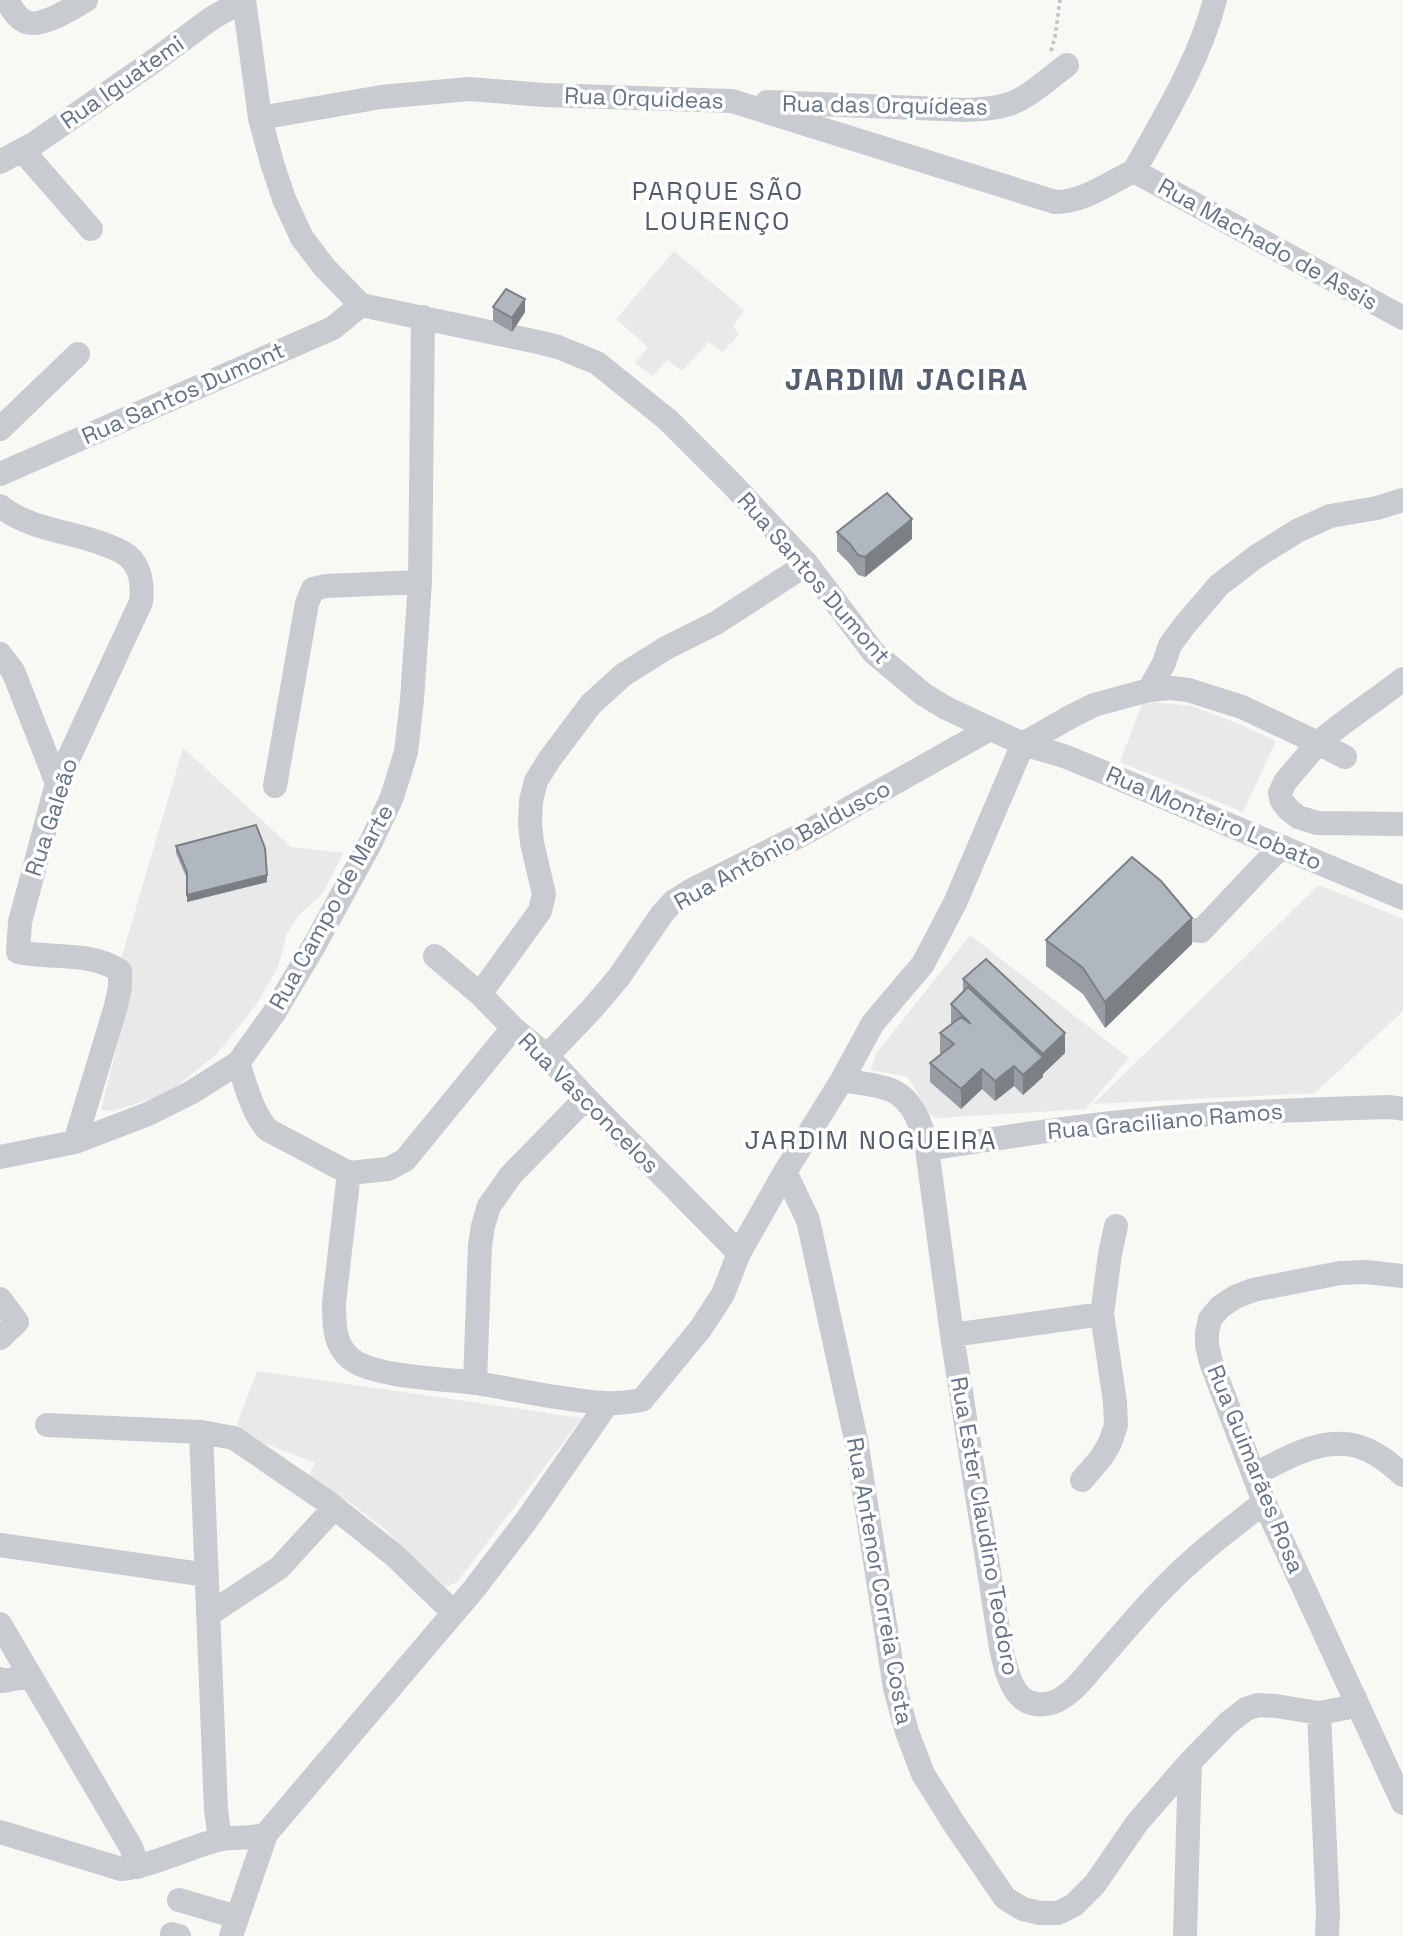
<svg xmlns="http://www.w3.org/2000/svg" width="1403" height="1936" font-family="'Space Grotesk',sans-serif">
	<rect width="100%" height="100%" fill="#f8f8f5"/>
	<path fill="#e8e9e8" d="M674,251L744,310L733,327L739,334L723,352L709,342L682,371L667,360L653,376L635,363L648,347L616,319Z
		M1143,701L1192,706L1239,724L1276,741L1243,812L1120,762Z
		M183,748L291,847L343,853L323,893L299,915L287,933L278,967L256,1005L216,1055L166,1094L113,1111L101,1110L132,987V976L121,959Z
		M1319,885L1403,919V1011L1315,1093L1093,1104Z
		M970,935L1129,1058L1086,1109L936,1118L929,1113L908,1077L871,1070L876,1054Z
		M257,1371L582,1418L457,1582L445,1587L422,1570L386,1530L349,1502L307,1479L315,1463L248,1437L237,1424Z"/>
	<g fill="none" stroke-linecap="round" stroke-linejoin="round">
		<path stroke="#bfc1c4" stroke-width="3.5" stroke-dasharray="3.5 3.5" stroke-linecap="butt" d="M1051,51L1055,37L1060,0"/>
		<path stroke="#c8cbcf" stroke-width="24" d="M6,0C11,7 16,17 24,21C39,30 72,8 86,0
			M244,0L260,118L272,163L284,199L302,238L325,268L361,305L538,342L558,347L597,363L668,420L732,484L807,564L873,652L923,694L946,708L1023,744L1064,756L1103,772L1403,898
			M767,102L967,110C980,109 993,109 1006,105C1028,99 1049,78 1067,65
			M260,118L381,97L469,89L544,95L732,101L1055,202C1084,202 1109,183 1134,171
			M22,150L91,229
			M0,162L35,143L151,63L212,18L244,0
			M1134,171L1403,318
			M1134,171C1165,116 1199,61 1215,0
			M0,429L78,354
			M0,474L333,328L361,305
			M0,506C27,528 66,531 98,542C108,546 119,549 128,556C141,567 143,586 141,602L57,783L20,922L18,952C52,959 90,951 120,971V987L116,1006L75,1142
			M0,654L13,671L57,783
			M1149,690L1164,663L1170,645L1184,626L1219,585L1257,556L1297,531L1330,516L1377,508L1403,500
			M1023,744L1070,717L1094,705L1149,690L1171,688L1188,690L1242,707L1318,743C1345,720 1375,701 1403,679
			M1345,757L1318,743L1285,782L1280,793L1282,801L1288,809L1298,817L1317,823L1403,824
			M275,786L307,603L313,589L326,586L420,582
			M1168,910L1186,929L1201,931L1272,856L1283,847
			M435,956L480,994L513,1028L547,1056L586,1098L739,1253
			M480,994L540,911L544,894L532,843L530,824L531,801L536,781L549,760L591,704L623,675L666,648L716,623L807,564
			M547,1056L591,1010L619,977L662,914L673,902L692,890L807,832L990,729
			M238,1063C246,1085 252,1113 268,1130L349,1173
			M842,1080C858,1083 876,1084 891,1090C914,1100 922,1126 927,1149L952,1335L1001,1648C1007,1674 1014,1712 1051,1703C1069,1698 1084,1678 1095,1665C1127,1629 1157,1591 1194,1559C1216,1539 1241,1521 1264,1502
			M927,1149C1013,1136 1100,1122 1187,1116C1255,1111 1322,1109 1390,1107L1403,1109
			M0,1157L75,1142L148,1114L192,1092L238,1063L274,1013L315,944L371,842L392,797L406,752L412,700L420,582L423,317
			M785,1172L808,1220L856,1440L895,1688L907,1732L923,1774L953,1822L1005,1898L1023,1909L1040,1913H1058L1074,1905L1095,1884L1137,1823L1190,1762L1228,1723L1246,1709L1258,1705L1276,1706L1319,1713
			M349,1173L334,1303C334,1325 334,1348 354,1361C377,1377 447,1379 476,1383C519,1390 561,1400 604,1403C617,1404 630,1402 642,1400L701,1328L723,1294L739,1253L785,1172L842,1080L873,1023L923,964L955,903L1023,744
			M349,1173L388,1169L405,1160L513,1028
			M1403,1276L1366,1272L1340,1273L1253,1290L1235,1297L1220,1307L1210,1319L1207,1333V1345L1211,1362L1264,1502L1403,1803
			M0,1299L17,1322L0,1338
			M952,1335L1102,1314
			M475,1383L480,1245L483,1226L489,1206L511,1175L586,1098
			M47,1425L201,1432L234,1438L326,1501L394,1555L453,1612
			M201,1432L216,1810L220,1839
			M1255,1474C1293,1455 1336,1428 1377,1455C1386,1460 1395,1468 1403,1475
			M1082,1480L1101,1458L1110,1443L1116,1425L1115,1402L1102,1314L1110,1254L1116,1226
			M0,1545L207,1575
			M208,1615L279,1568L334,1508
			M0,1624L131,1847L138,1867
			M0,1679L3,1681L30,1676
			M0,1832L121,1869C155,1865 185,1849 217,1840C233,1836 250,1840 266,1834L474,1589L526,1521L607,1404
			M179,1900L237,1917
			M172,1934L179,1936
			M231,1936L266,1834
			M1185,1936L1190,1762
			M1327,1936L1328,1913L1319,1713L1346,1708L1355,1698"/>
	</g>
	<path fill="#979da3" d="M493,307L525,312L512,332L493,321Z
		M837,532L912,539L865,577L858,575L850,564L837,551Z
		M176,846L267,882L187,902V879L176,853Z
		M1046,940L1192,944L1105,1028L1083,994L1046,966Z
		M963,979L1065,1053L1043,1074V1077L1023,1095L1014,1086L995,1101L982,1089L961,1109L930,1082V1063L942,1054L940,1053V1033L952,1024L951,1023V1004L963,992Z"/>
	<path fill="#7b8085" d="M525,299V312L512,332V318Z
		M912,519V539L865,577V557Z
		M267,875V882L187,902V895Z
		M1192,918V944L1105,1028V1002Z
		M1065,1033V1053L1043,1074V1054Z
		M1043,1057V1077L1023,1095V1075Z
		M1014,1066V1086L995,1101V1081Z
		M982,1069V1089L961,1109V1089Z"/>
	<path fill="#b0b7be" stroke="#7b8085" stroke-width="2" d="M506,289L525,299L512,318L493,307Z
		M887,493L912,519L865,557L858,555L850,544L837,532Z
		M256,825L265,848L267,875L187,895V872L176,846Z
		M1132,857L1161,881L1192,918L1105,1002L1083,968L1046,940Z
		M986,959L1065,1033L1043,1054L963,979Z
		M968,987L1043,1057L1023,1075L1014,1066L995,1081L982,1069L961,1089L930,1063L954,1044L940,1033L961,1017L971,1024L951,1004Z"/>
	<g text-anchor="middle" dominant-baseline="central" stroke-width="7" stroke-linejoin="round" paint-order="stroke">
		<g font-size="23" fill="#657388" stroke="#fff">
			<text transform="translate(122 82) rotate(-35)">Rua Iguatemi</text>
			<text transform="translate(644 98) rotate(2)">Rua Orquideas</text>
			<text transform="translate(885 105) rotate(1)">Rua das Orquídeas</text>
			<text transform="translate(1268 244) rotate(29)">Rua Machado de Assis</text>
			<text transform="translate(183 393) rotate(-24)">Rua Santos Dumont</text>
			<text transform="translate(814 578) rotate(49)">Rua Santos Dumont</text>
			<text transform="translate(51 817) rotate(-72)">Rua Galeão</text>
			<text transform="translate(1214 818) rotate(23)">Rua Monteiro Lobato</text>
			<text transform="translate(782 845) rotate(-29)">Rua Antônio Baldusco</text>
			<text transform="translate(331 907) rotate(-61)">Rua Campo de Marte</text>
			<text transform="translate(589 1103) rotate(45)">Rua Vasconcelos</text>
			<text transform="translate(1165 1121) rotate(-5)">Rua Graciliano Ramos</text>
			<text transform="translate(1256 1469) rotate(68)">Rua Guimarães Rosa</text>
			<text transform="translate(985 1526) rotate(80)">Rua Ester Claudino Teodoro</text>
			<text transform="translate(880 1581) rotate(80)">Rua Antenor Correia Costa</text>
		</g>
		<g font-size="26" letter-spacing="2" fill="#535d6d" stroke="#fff">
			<text x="718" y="191">PARQUE SÃO<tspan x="718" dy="30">LOURENÇO</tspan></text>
			<text x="871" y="1140">JARDIM NOGUEIRA</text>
		</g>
		<g font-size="30" font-weight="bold" letter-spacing="2" fill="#535d6d" stroke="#fff">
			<text x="907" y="379">JARDIM JACIRA</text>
		</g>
	</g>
</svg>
